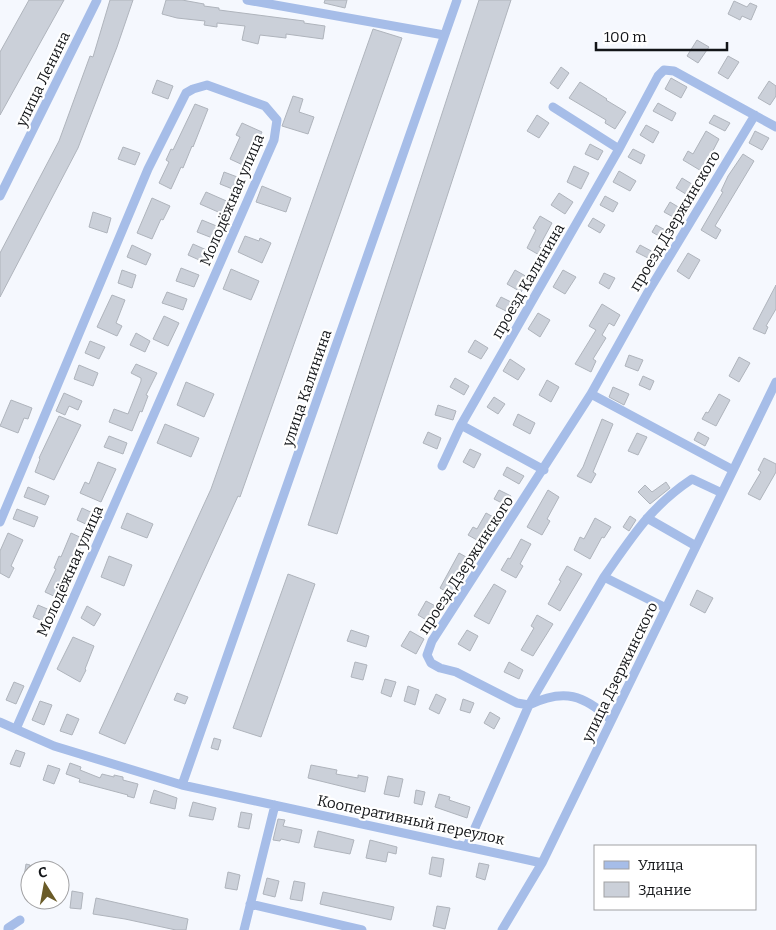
<svg xmlns="http://www.w3.org/2000/svg" width="776" height="930" font-family="Bitter,serif">
	<rect width="100%" height="100%" fill="#f5f8fe"/>
	<path fill="#cbd0d9" stroke="#afb4bc" d="M29,0H64L0,115V52Z
		M110,0H133L117,47L78,148L0,297V253L59,141L90,56L93,57Z
		M166,0H182L204,4V6L219,8V10L304,21V23L325,26L323,39L286,34V38L260,35L258,44L242,40L245,26L217,23V27L204,25L205,21L177,18L162,14Z
		M325,0H347L345,8L324,3Z
		M479,0H511L337,534L308,525Z
		M734,1L747,7L750,3L757,6L751,20L742,16L740,20L728,14Z
		M373,29L402,38L240,497L238,496L125,744L99,733L211,489Z
		M697,40L709,47L698,63L687,56Z
		M728,56L739,62L728,79L718,73Z
		M561,67L569,73L558,89L550,83Z
		M671,78L687,87L681,98L665,89Z
		M157,80L173,86L168,99L152,93Z
		M769,81L776,86V96L770,105L758,98Z
		M580,82L607,99L606,100L626,112L615,129L605,123L606,120L569,98Z
		M293,96L303,99L299,112L314,117L308,134L282,126Z
		M658,103L676,113L672,121L653,111Z
		M195,104L208,109L193,147L192,146L183,168L181,167L171,189L159,183L169,162L166,160L171,149L173,150Z
		M537,115L549,123L539,138L527,131Z
		M714,115L730,123L725,131L709,123Z
		M242,123L262,132L245,166L230,159L240,137L236,135Z
		M646,125L659,132L653,143L640,135Z
		M706,131L719,139L707,162L709,163L703,172L683,160L688,151L693,154Z
		M755,131L769,138L762,150L749,143Z
		M590,144L603,151L598,160L585,154Z
		M123,147L140,153L135,165L118,159Z
		M633,149L645,155L641,164L628,157Z
		M743,154L754,161L715,226L721,230L716,239L701,230L723,192L721,191L728,176Z
		M574,166L589,173L581,189L567,182Z
		M619,171L636,181L630,191L613,182Z
		M224,172L240,178L235,190L220,184Z
		M682,178L695,186L689,196L676,188Z
		M262,186L291,198L286,212L256,202Z
		M206,192L231,203L225,215L200,204Z
		M559,193L573,202L565,214L551,205Z
		M605,196L618,203L613,212L600,205Z
		M152,198L170,206L163,220L161,219L152,239L137,233Z
		M670,202L680,208L675,218L664,212Z
		M93,212L111,218L107,233L89,227Z
		M540,216L552,223L539,247L544,249L541,256L527,248L536,230L533,228Z
		M593,218L605,225L600,233L588,226Z
		M202,220L219,227L215,239L197,232Z
		M656,225L669,232L664,239L652,232Z
		M245,236L259,241L260,238L271,243L262,263L238,252Z
		M193,244L211,252L206,263L188,255Z
		M132,245L151,254L146,265L127,257Z
		M640,245L655,253L652,260L636,252Z
		M688,253L700,260L689,279L677,271Z
		M181,268L199,275L194,287L176,281Z
		M231,269L259,281L251,300L223,289Z
		M122,270L136,275L132,288L118,283Z
		M515,270L529,278L521,292L507,284Z
		M563,270L576,277L565,294L553,287Z
		M604,273L615,278L609,289L599,283Z
		M776,285V309L766,326L768,327L765,334L753,329Z
		M167,292L187,299L183,310L162,303Z
		M112,295L125,300L116,323L122,326L117,336L97,327Z
		M501,297L513,303L508,312L496,306Z
		M602,304L620,315L614,326L609,323L602,335L606,338L593,359L596,361L591,372L575,364L596,330L589,326Z
		M538,313L550,320L540,337L528,329Z
		M164,316L179,323L168,346L153,339Z
		M136,333L150,341L145,352L130,345Z
		M475,340L488,348L481,359L468,352Z
		M90,341L105,347L99,359L85,353Z
		M629,355L643,360L638,371L625,366Z
		M739,357L750,363L739,382L729,376Z
		M510,359L525,369L518,380L503,371Z
		M136,364L157,373L146,395L148,396L142,412L140,411L132,431L109,422L114,409L128,414L141,381V378L131,373Z
		M79,365L98,373L93,386L74,379Z
		M643,376L654,381L650,390L639,385Z
		M455,378L469,386L464,395L450,387Z
		M547,380L559,387L551,402L539,395Z
		M186,382L214,394L204,417L177,405Z
		M613,387L629,394L624,405L609,397Z
		M64,393L82,401L78,410L69,406L65,415L56,411Z
		M719,394L730,400L716,426L702,419L706,412L708,413Z
		M494,397L505,404L498,414L487,407Z
		M11,400L32,408L28,419L24,418L18,433L0,426Z
		M438,405L456,411L453,420L435,415Z
		M518,414L535,423L530,434L513,425Z
		M59,416L81,425L54,480L35,472L40,459L39,458Z
		M602,419L613,424L593,472L596,474L591,483L577,476L583,467Z
		M165,424L199,438L191,457L157,443Z
		M428,432L441,438L437,449L423,443Z
		M698,432L709,438L705,446L694,440Z
		M637,433L647,437L638,455L628,451Z
		M109,436L127,443L123,454L104,447Z
		M470,449L481,454L474,468L463,462Z
		M764,458L776,464V472L760,500L748,494L761,472L758,470Z
		M98,462L116,469L101,502L80,493L85,482L89,484Z
		M507,467L524,476L519,484L503,475Z
		M666,482L670,488L650,504L638,492L645,485L652,492Z
		M28,487L49,496L45,505L24,497Z
		M499,490L511,496L506,505L494,499Z
		M548,490L559,497L547,519L550,521L542,535L527,527Z
		M82,508L95,514L90,526L77,520Z
		M17,509L38,517L34,527L13,519Z
		M127,513L153,524L147,538L121,528Z
		M486,513L499,520L484,544L468,535L473,527L477,529Z
		M630,516L636,520L629,531L623,527Z
		M595,518L611,527L604,538L602,537L590,559L574,550L580,537L584,539Z
		M8,533L23,540L11,566L14,568L9,578L0,573V551Z
		M71,533L84,539L58,598L45,592L56,569L54,568L59,556L61,557Z
		M521,539L531,544L520,564L523,566L516,578L501,570L508,558L510,559Z
		M459,553L475,562L454,596L440,588Z
		M109,556L132,565L124,586L101,577Z
		M567,566L582,574L560,611L548,604L561,581L559,580Z
		M288,574L315,584L261,737L233,728Z
		M494,584L506,591L489,624L474,616Z
		M697,590L713,598L705,613L690,605Z
		M426,601L441,609L433,624L418,615Z
		M38,605L52,611L47,623L33,617Z
		M87,606L101,614L94,626L81,618Z
		M537,615L553,624L533,656L521,650L534,628L531,626Z
		M351,630L369,636L366,647L347,641Z
		M467,630L478,636L470,651L458,644Z
		M410,631L424,639L416,654L401,646Z
		M73,637L94,646L85,669L86,670L80,682L57,669Z
		M355,662L367,665L363,680L351,677Z
		M509,662L523,670L519,679L504,672Z
		M385,679L396,682L391,697L381,693Z
		M14,682L24,686L16,704L6,700Z
		M408,686L419,690L415,705L404,701Z
		M177,693L188,697L185,704L174,700Z
		M436,694L446,699L439,714L429,709Z
		M463,699L474,703L470,713L460,710Z
		M40,701L52,705L44,725L32,720Z
		M490,712L500,718L494,729L484,723Z
		M67,714L79,719L72,735L60,731Z
		M214,738L221,740L218,750L211,748Z
		M16,750L25,753L20,767L10,764Z
		M70,763L81,767L80,770L100,778L102,774L114,777V775L123,777V780L138,784L134,798L127,796L128,795L79,782L80,779L66,774Z
		M48,765L60,769L54,784L43,780Z
		M311,765L337,770L336,774L358,778V775L368,777L365,792L308,778Z
		M388,776L403,779L399,797L384,794Z
		M154,790L177,798L175,809L150,803Z
		M416,790L425,792L422,805L414,803Z
		M439,794L450,797L449,800L470,807L467,818L435,807Z
		M193,802L216,808L213,820L189,816Z
		M241,812L252,814L249,829L238,827Z
		M278,819L285,820L283,826L302,830L299,843L281,839L280,841L273,840Z
		M318,831L354,840L350,854L314,847Z
		M370,840L397,847L396,854L388,852L386,862L366,858Z
		M432,857L444,859L441,877L429,874Z
		M479,863L489,865L485,880L476,877Z
		M26,864L30,865V891L22,890Z
		M228,872L240,875L237,890L225,888Z
		M267,878L279,881L275,897L263,894Z
		M294,881L305,883L302,901L290,899Z
		M72,891L83,893L81,909L70,908Z
		M323,892L394,907L391,920L320,904Z
		M96,898L188,919L186,930H176L125,919L93,914Z
		M437,906L450,908L445,929L433,926Z"/>
	<g fill="none" stroke-linecap="round" stroke-linejoin="round">
		<path stroke="#a6bde8" stroke-width="9" d="M247,0L444,35
			M553,107L619,149
			M0,196L97,0
			M591,394L733,470
			M442,466L461,425
			M544,470L461,425L619,149L658,76L664,70L674,71L776,127
			M647,518L696,546
			M0,522L148,169L186,93L193,89L207,85L265,106L277,120L274,140L16,729
			M604,577C632,537 651,506 692,479L722,493
			M529,705L604,577L666,608
			M529,705C564,688 584,695 611,720
			M0,722L54,746L182,785L542,863
			M182,785L457,0
			M467,846L529,705L517,703L456,672L440,668L431,663L427,655L432,641L591,394L648,292L755,115
			M250,904L362,930
			M8,930V928L20,920
			M244,930L275,805
			M502,930L542,863L776,382"/>
	</g>
	<g text-anchor="middle" dominant-baseline="central" stroke-width="4.5" stroke-linejoin="round" paint-order="stroke">
		<g font-size="15" fill="#131518" stroke="#fff">
			<text transform="translate(43 79) rotate(-64)">улица Ленина</text>
			<text transform="translate(232 200) rotate(-67)">Молодёжная улица</text>
			<text transform="translate(675 221) rotate(-59)">проезд Дзержинского</text>
			<text transform="translate(528 281) rotate(-60)">проезд Калинина</text>
			<text transform="translate(307 388) rotate(-71)">улица Калинина</text>
			<text transform="translate(466 565) rotate(-57)">проезд Дзержинского</text>
			<text transform="translate(70 571) rotate(-66)">Молодёжная улица</text>
			<text transform="translate(620 672) rotate(-64)">улица Дзержинского</text>
			<text transform="translate(411 820) rotate(12)">Кооперативный переулок</text>
		</g>
	</g>
	<rect x="594" y="845" width="162" height="65" fill="#ffffff" stroke="#a1a1a3"/>
	<rect x="604" y="861" width="25" height="8" fill="#a6bde8" stroke="#a1a1a3"/>
	<text x="638" y="870" font-size="15" fill="#131518">Улица</text>
	<rect x="604" y="882" width="25" height="15" fill="#cbd0d9" stroke="#a1a1a3"/>
	<text x="638" y="895" font-size="15" fill="#131518">Здание</text>
	<g transform="translate(45 885) rotate(349)"><circle r="24" fill="#ffffff" stroke="#a1a1a3"/>
	<path d="M0-4L9 19L0 12L-9 19Z" fill="#6a5b28"/>
	<text y="-8" font-size="14" font-weight="bold" text-anchor="middle" fill="#131518">С</text>
	</g>
	<path d="M596 42v8h131v-8" fill="none" stroke="#131518" stroke-width="2.5"/>
	<text x="604" y="42" font-size="15" fill="#131518" stroke="#ffffff" stroke-width="4" paint-order="stroke">100 m</text>
</svg>
